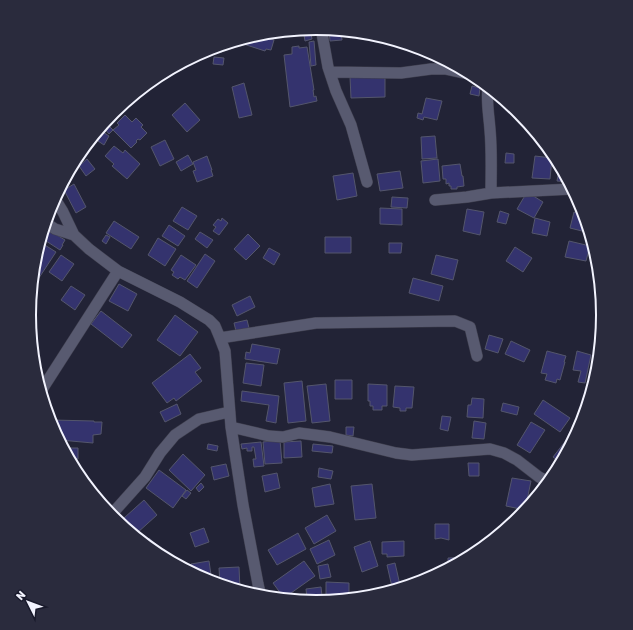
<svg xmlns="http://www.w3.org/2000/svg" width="633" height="630" font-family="Rubik,sans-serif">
	<rect width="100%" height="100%" fill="#222336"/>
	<path fill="#34336e" stroke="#54566c" d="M329,29L341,30L342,40L330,41Z
		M311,34L312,39L305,41L304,35Z
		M256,35L274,40L271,50L266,49L265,51L234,41Z
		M314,41L316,65L311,66L309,42Z
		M224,44L222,52L211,48Z
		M299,46V48L307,47L314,90H313L314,97L316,96L317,101L290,107L284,55L292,54V47Z
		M214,57L224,58L223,65L213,64Z
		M162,74L163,75L147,88L145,86L157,76Z
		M385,76V97L351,98L350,77Z
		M244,83L252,115L239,118L232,87Z
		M472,86L480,88L479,96L470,94Z
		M426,98L442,101L437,120L424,117L423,120L417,118L418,113L422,114Z
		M185,103L200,120L187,132L172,115Z
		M125,115L132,122L136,118L143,125L141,127L147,133L140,140L138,139L136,141L137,142L131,148L113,130L119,125L117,123Z
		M107,124L113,130L109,134L104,128Z
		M103,132L109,136L104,145L98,141Z
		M435,136L437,158L422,159L421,137Z
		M165,140L174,159L160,166L151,147Z
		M114,146L123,153L125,150L140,164L127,179L112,166L114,164L105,156Z
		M506,153L514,154V163H505Z
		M188,155L193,164L181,171L176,162Z
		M207,156L212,170H211L213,176L197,182L193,171L196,170L193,162Z
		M535,156L552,158L550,179L532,178Z
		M87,159L95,169L86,176L79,166Z
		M438,159L440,181L423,183L421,161Z
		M460,164L462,176H463L464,186L457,187V189H451V186H449V183L446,184V179H443L442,166Z
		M560,164L569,182L557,181Z
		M71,168L74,174L66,178Z
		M400,171L403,188L380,191L377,174Z
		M353,173L357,196L337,200L333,176Z
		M74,184L86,207L76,213L64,190Z
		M527,192L543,202L534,218L517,209Z
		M392,197L408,198L407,208L391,207Z
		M182,207L197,216L188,230L173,221Z
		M380,208L402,209V225L380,224Z
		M467,209L484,212L480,235L463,231Z
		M500,211L509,214L506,224L497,222Z
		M574,212L584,214L590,233L570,228Z
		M222,218L228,223L219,235L213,231L216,227L213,225L218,219L221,221Z
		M535,218L550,222L547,236L532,233Z
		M114,221L139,237L131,249L106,233Z
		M169,225L185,236L178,246L162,236Z
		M49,230L65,240L62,245H63L60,250L43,239Z
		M200,232L213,240L207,248L195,239Z
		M248,234L260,246L246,260L234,249Z
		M106,235L110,237L106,244L102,241Z
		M325,237H351V253H325Z
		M158,238L176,249L165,266L148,255Z
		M569,241L590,246L586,261L565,257Z
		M40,242L56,252L33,287L32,286L35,259Z
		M389,243H402L401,253H389Z
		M515,247L532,258L523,272L506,261Z
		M269,248L280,254L274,265L263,258Z
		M205,254L215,261L197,288L187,281Z
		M61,255L74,264L62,281L49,272Z
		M181,255L196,265L185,280L180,277L178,279L172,275L174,272L171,270Z
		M436,255L458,260L453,280L431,274Z
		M413,278L443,286L439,301L409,293Z
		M119,284L137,294L128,311L109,301Z
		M71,286L85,295L75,310L61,300Z
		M250,296L255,307L237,316L232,305Z
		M101,311L132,335L122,348L91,324Z
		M175,315L198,332L180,356L157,340Z
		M247,320L249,328L236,331L234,323Z
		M489,335L503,339L498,353L485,349Z
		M511,341L530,350L524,362L505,354Z
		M252,344L280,349L277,364L245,359L246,352L250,353Z
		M547,351L566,356L564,362H565L560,380L557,379L556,383L545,380L547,374L541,373Z
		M577,351L591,355L585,383L578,382L581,371L573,370Z
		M190,354L201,368L195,372L202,381L176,401L174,398L167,403L152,383Z
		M246,363L264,365L261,386L243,383Z
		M335,380H352V399H335Z
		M302,381L306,421L288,423L284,383Z
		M326,384L330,421L312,423L307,386Z
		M368,384L387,385V406H382V410H373V406H370V401H368Z
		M395,386L414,387L412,408H406V411H400V408L393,407Z
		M242,391L279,396L276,423L266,421L269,405L241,401Z
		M472,398L484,399L483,418L467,417L468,405H471Z
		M543,400L570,418L560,432L534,414Z
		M503,403L519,407L517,415L501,411Z
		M177,404L181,414L165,422L160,412Z
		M442,416L451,417L448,431L440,429Z
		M578,416L583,419L582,425L574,439L568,436Z
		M52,420L94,421V422H102L101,434L93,435V443L60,440L52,426Z
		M474,421L486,423L484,439L472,438Z
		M531,422L545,430L530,453L517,445Z
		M346,427H354L353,436L346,435Z
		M567,439L572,443L561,463L553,457Z
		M280,440L282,463L265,464L263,442Z
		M301,441L302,457L284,458V442Z
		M261,442L264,466L254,467L253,459H256L254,447H252V451H247V448L242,449L241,444Z
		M208,444L218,446L217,451L207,449Z
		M313,444L333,446L332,453L312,451Z
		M64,448H78V459H70Z
		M183,454L205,475L191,491L169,470Z
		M468,463H479V476H469Z
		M226,464L229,476L214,480L211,467Z
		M319,468L333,471L331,479L318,477Z
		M159,470L186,490L173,508L146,488Z
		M277,473L280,488L265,492L262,476Z
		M512,478L531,481L525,510L506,506Z
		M201,483L204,487L199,492L196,488Z
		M330,484L334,504L315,507L312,488Z
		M372,484L376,518L355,520L351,486Z
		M187,490L191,493L186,499L182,496Z
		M144,500L157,515L137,533L124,518Z
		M327,515L336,531L314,544L305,528Z
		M435,524H449V540L441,538L435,539Z
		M204,528L209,542L195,547L190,533Z
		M298,533L306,549L277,565L268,550Z
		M149,538L174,561L173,562L157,554L144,543Z
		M329,540L335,555L317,564L310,549Z
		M370,541L378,566L362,572L354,547Z
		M404,541V556L387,557V554H382V542Z
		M470,557L448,568V558Z
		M209,561L212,582L206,580L193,573L191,564Z
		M304,561L315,576L284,598L273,583Z
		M395,563L400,585L392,587L387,565Z
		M328,564L331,577L320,579L318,566Z
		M239,567L240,589H237L220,584L219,568Z
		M326,582L349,583V598L326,597Z
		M321,587L322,596L307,599L306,589Z
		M382,592V594L369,597L368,593Z
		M353,593H360V598H353Z"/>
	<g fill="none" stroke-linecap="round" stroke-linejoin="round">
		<defs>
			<path id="street" d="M321,28L328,67L336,91L351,125L367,182
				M267,33H270L272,32
				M330,72L401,73L431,69H445L468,74H472
				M488,86C486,101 489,115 490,130C492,151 491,172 491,193
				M55,199L63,212L74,235L89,249L118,271L180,302L209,320L215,326L220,338L225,351L231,427L243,505L258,584L261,597
				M435,200L467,197L491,193L572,189
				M46,223L55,229L74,235
				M220,338L316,323L455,321L470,327L477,356
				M41,391L118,271
				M231,427L269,436L283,437L299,433L330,437L396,453L412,455L490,449L504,453L517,460L539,477L549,482
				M111,515L145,477L160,453L175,435L199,419L229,412"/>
		</defs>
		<use href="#street" stroke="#3f3f4e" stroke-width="12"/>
		<use href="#street" stroke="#585a70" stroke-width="11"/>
	</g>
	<path d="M0 0H633V630H0ZM36 315a280 280 0 1 1 560 0a280 280 0 1 1-560 0Z" fill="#2a2b3d" fill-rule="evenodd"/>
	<path fill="none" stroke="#f2f3fe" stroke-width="2" d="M36 315a280 280 0 1 1 560 0a280 280 0 1 1-560 0Z"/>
	<g transform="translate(28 602) rotate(312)" stroke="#191a2c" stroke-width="3" paint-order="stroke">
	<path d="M0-3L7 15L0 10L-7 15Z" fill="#f2f3fe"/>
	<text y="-6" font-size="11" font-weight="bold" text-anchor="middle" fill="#f2f3fe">N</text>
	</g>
</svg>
